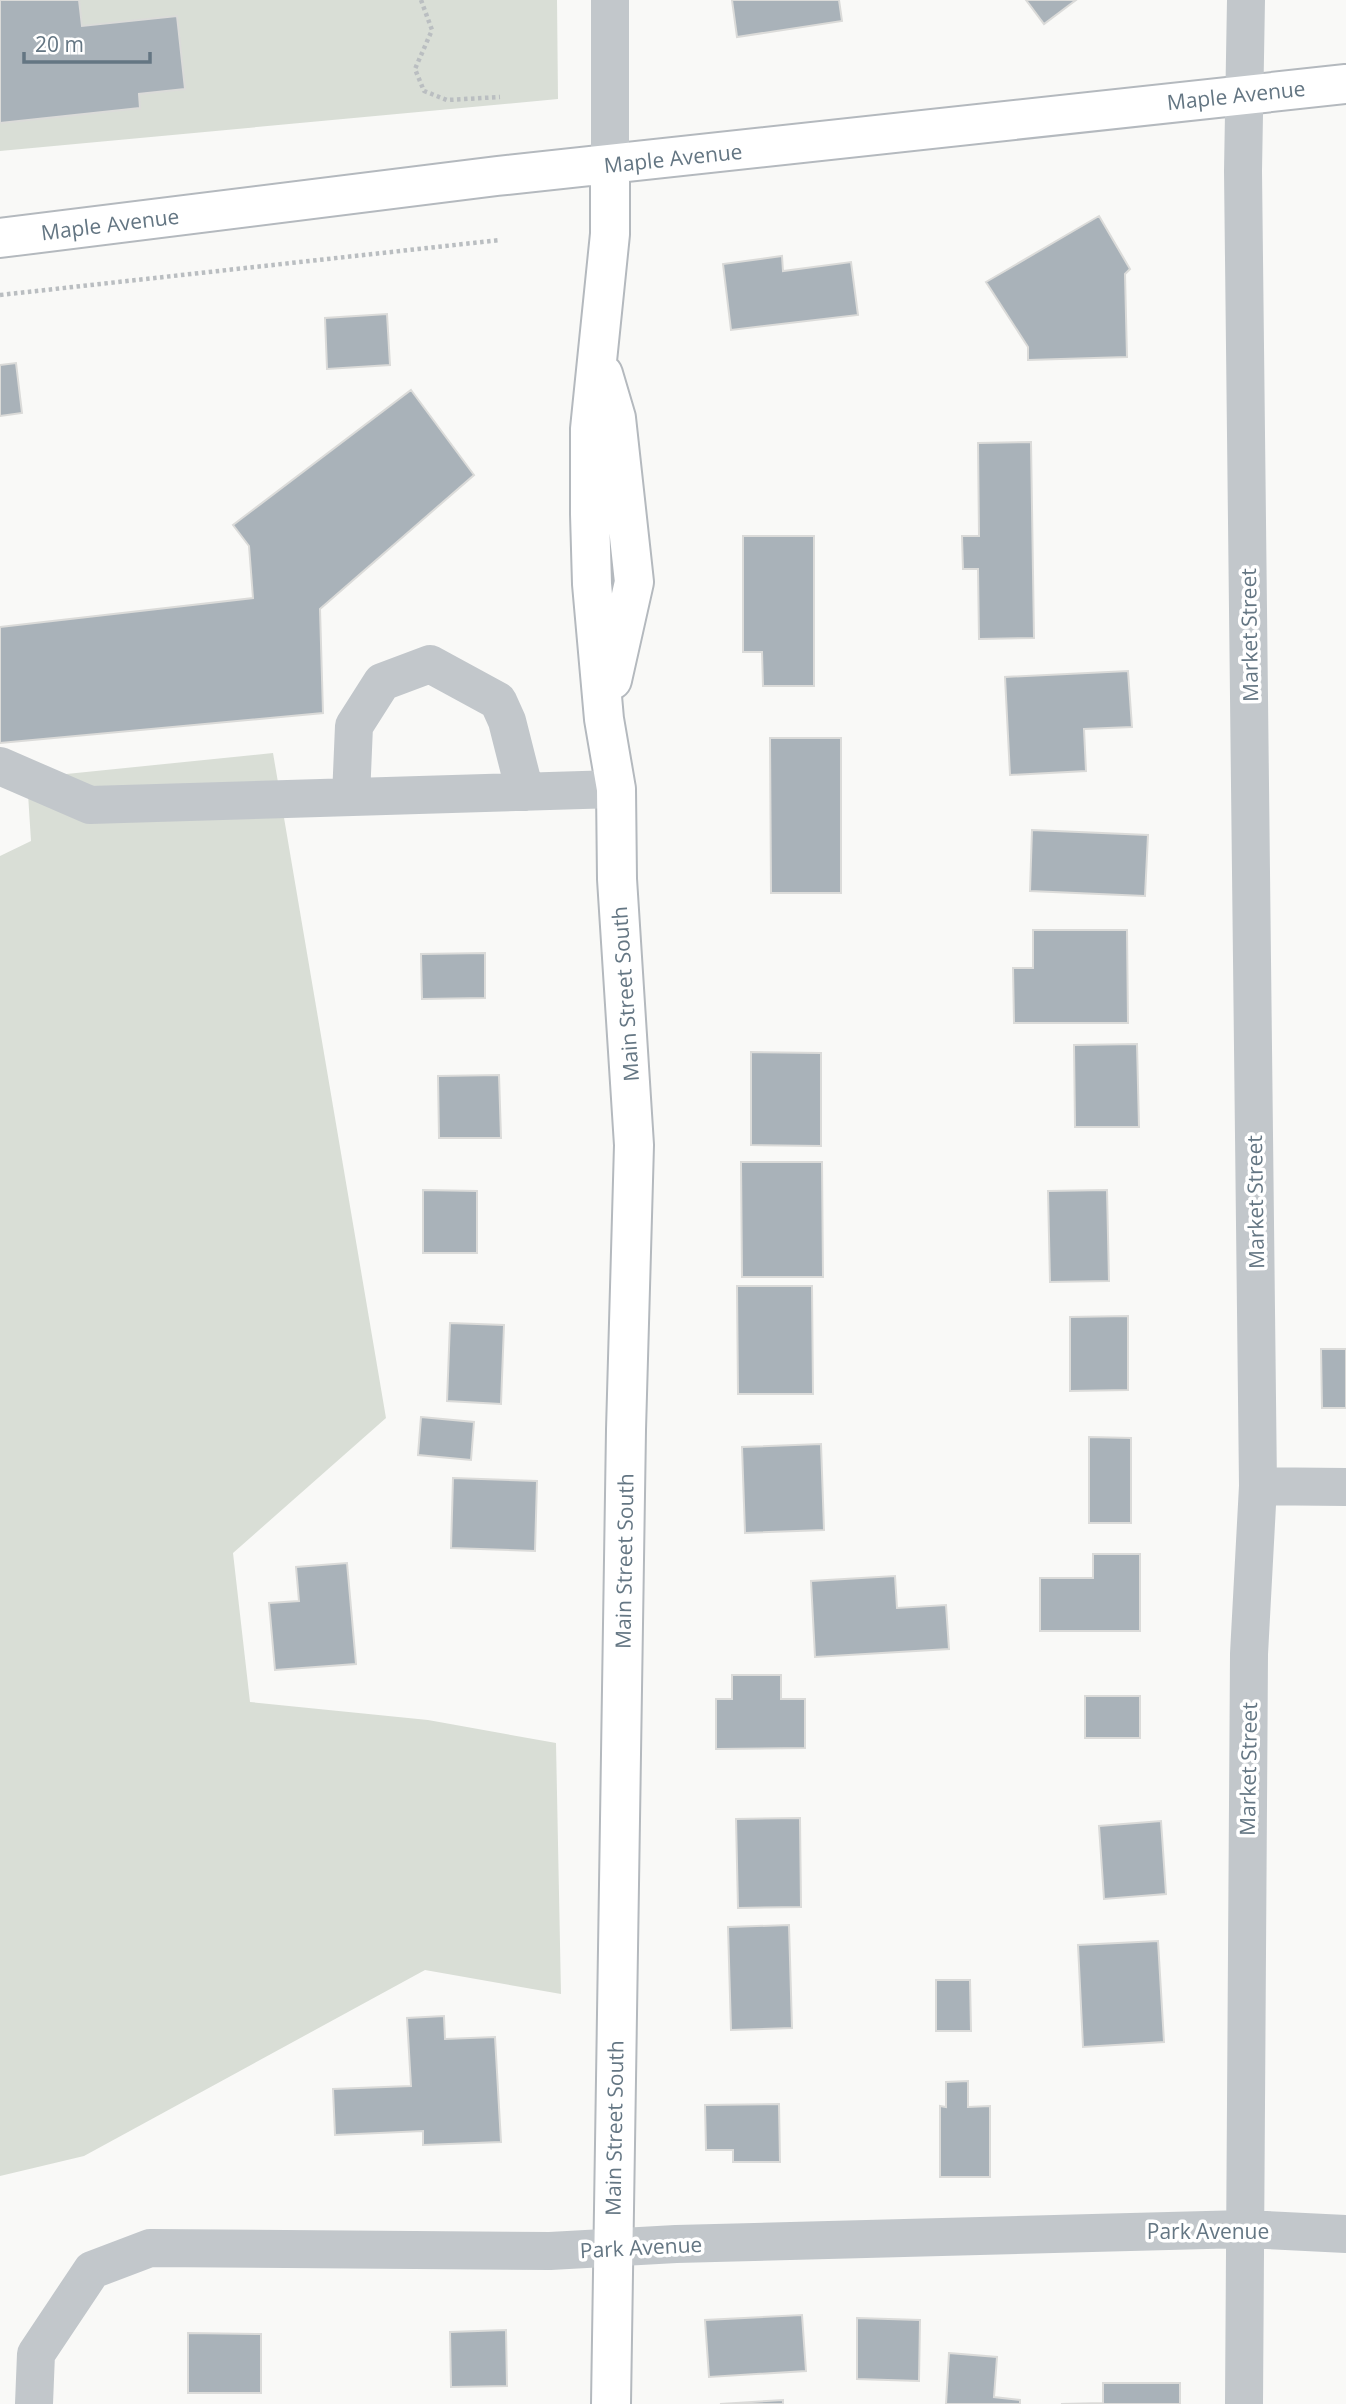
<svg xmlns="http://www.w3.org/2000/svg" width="1346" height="2404" font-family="'Open Sans',sans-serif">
	<rect width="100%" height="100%" fill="#f9f9f7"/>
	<path fill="#d9ded6" d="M0,0H557L558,99L0,151Z
		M273,753L386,1418L233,1553L250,1702L428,1720L556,1743L561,1994L425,1970L84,2156L0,2176V856L31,841L27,778Z"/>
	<path fill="#a9b2b9" stroke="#dbdbd9" stroke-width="2" d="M0,0H79L82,26L177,16L185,89L139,94L140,108L0,123Z
		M732,0H839L842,21L737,37Z
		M1026,0H1076L1044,24Z
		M1099,216L1130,269L1125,274L1127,357L1028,360V347L986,282Z
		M782,256L783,271L851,262L858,315L731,330L723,264Z
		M387,314L390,365L327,369L325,318Z
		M16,363L22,413L0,416V365Z
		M411,390L474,475L320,609L323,713L0,743V627L253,598L249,546L233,525Z
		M1031,442L1034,638L979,639L978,569H963L962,536H979L978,443Z
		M743,536H814V686H763L762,652H743Z
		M1128,671L1132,727L1084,729L1086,771L1010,775L1005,677Z
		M770,738H841V893H771Z
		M1032,830L1148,835L1145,896L1030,891Z
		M1033,930H1127L1128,1023H1014L1013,968H1033Z
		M485,953V998L422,999L421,954Z
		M1137,1044L1139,1127H1075L1074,1045Z
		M751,1052L821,1053V1146L751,1145Z
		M499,1075L501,1138H439L438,1076Z
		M741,1162H822L823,1277H742Z
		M423,1190L477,1191V1253H423Z
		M1107,1190L1109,1281L1050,1282L1048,1191Z
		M737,1286H812L813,1394H738Z
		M1128,1316V1390L1070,1391V1317Z
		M450,1323L504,1325L501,1404L447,1401Z
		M1321,1349H1346V1408H1322Z
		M421,1417L474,1422L471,1460L418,1455Z
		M1089,1437L1131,1438V1523H1089Z
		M821,1444L824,1530L745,1533L742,1447Z
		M453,1478L537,1481L535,1551L451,1548Z
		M1093,1554H1140V1631H1040V1578H1093Z
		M347,1563L356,1664L275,1670L269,1603L299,1601L296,1567Z
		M895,1576L897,1608L946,1605L949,1649L815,1657L811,1581Z
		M732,1675H781V1699H805V1748L716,1749V1699H732Z
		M1085,1696H1140V1738H1085Z
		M800,1818L801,1907L738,1908L736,1819Z
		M1161,1821L1166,1894L1104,1899L1099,1826Z
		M789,1925L792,2028L731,2030L728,1927Z
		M1158,1941L1164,2042L1083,2047L1078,1945Z
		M936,1980H970L971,2031H936Z
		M444,2016L445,2039L495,2037L501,2142L423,2145V2131L335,2135L333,2089L411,2086L407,2018Z
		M968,2081V2107L990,2106V2177H940V2106L946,2107V2082Z
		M779,2104L780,2162H733V2150H706L705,2105Z
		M802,2315L806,2371L709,2377L705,2320Z
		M857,2318L920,2320L919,2381L857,2379Z
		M506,2330L507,2386L451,2387L450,2332Z
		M188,2333L261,2334V2393H188Z
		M949,2353L997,2357L994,2397L1020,2400V2404H946Z
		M1103,2383H1180V2404H1061L1103,2403Z
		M783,2400V2404H720Z"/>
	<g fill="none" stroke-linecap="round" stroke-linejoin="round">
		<defs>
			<path id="major" d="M610,165V234L590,429V514L592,584L604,719L616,789L617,879L634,1145L626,1430L611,2404
				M0,238L497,176L1346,84
				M603,374L616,418L634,582L612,680"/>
		</defs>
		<use href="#major" stroke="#b4b9be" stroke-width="42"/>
		<path stroke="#babec1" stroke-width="4.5" stroke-dasharray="3.5 3.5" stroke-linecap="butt" d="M421,0L432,30L415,69L424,91L447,100L500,97
			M0,295L500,240"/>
		<path stroke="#c2c7cb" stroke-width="38" d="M610,0V165
			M0,766L90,805L616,789
			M351,797L354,726L382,682L430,664L498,701L507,721L525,792
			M1258,1486L1346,1487
			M34,2404L36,2354L92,2270L150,2248L550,2251L676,2244L1245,2229L1346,2234
			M1244,2404L1249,1654L1258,1486L1243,171L1246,0"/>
		<use href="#major" stroke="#fff" stroke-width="38"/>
	</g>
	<g text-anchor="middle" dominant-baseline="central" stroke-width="7" stroke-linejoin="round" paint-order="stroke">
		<g font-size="21" fill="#647683" stroke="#fff">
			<text transform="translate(1236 95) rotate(-6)">Maple Avenue</text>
			<text transform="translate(673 158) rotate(-6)">Maple Avenue</text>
			<text transform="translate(110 224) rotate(-7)">Maple Avenue</text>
			<text transform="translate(1249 635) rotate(-91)">Market Street</text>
			<text transform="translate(625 994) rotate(-94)">Main Street South</text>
			<text transform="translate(1255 1202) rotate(-91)">Market Street</text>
			<text transform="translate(624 1561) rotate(-89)">Main Street South</text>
			<text transform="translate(1248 1769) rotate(-89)">Market Street</text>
			<text transform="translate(614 2128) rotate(-89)">Main Street South</text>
			<text x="1208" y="2231">Park Avenue</text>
			<text transform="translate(641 2247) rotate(-3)">Park Avenue</text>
		</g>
	</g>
	<path d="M24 52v10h126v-10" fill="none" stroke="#647683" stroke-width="3.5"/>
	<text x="35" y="52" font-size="21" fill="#647683" stroke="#ffffff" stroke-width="5" paint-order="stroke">20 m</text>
</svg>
